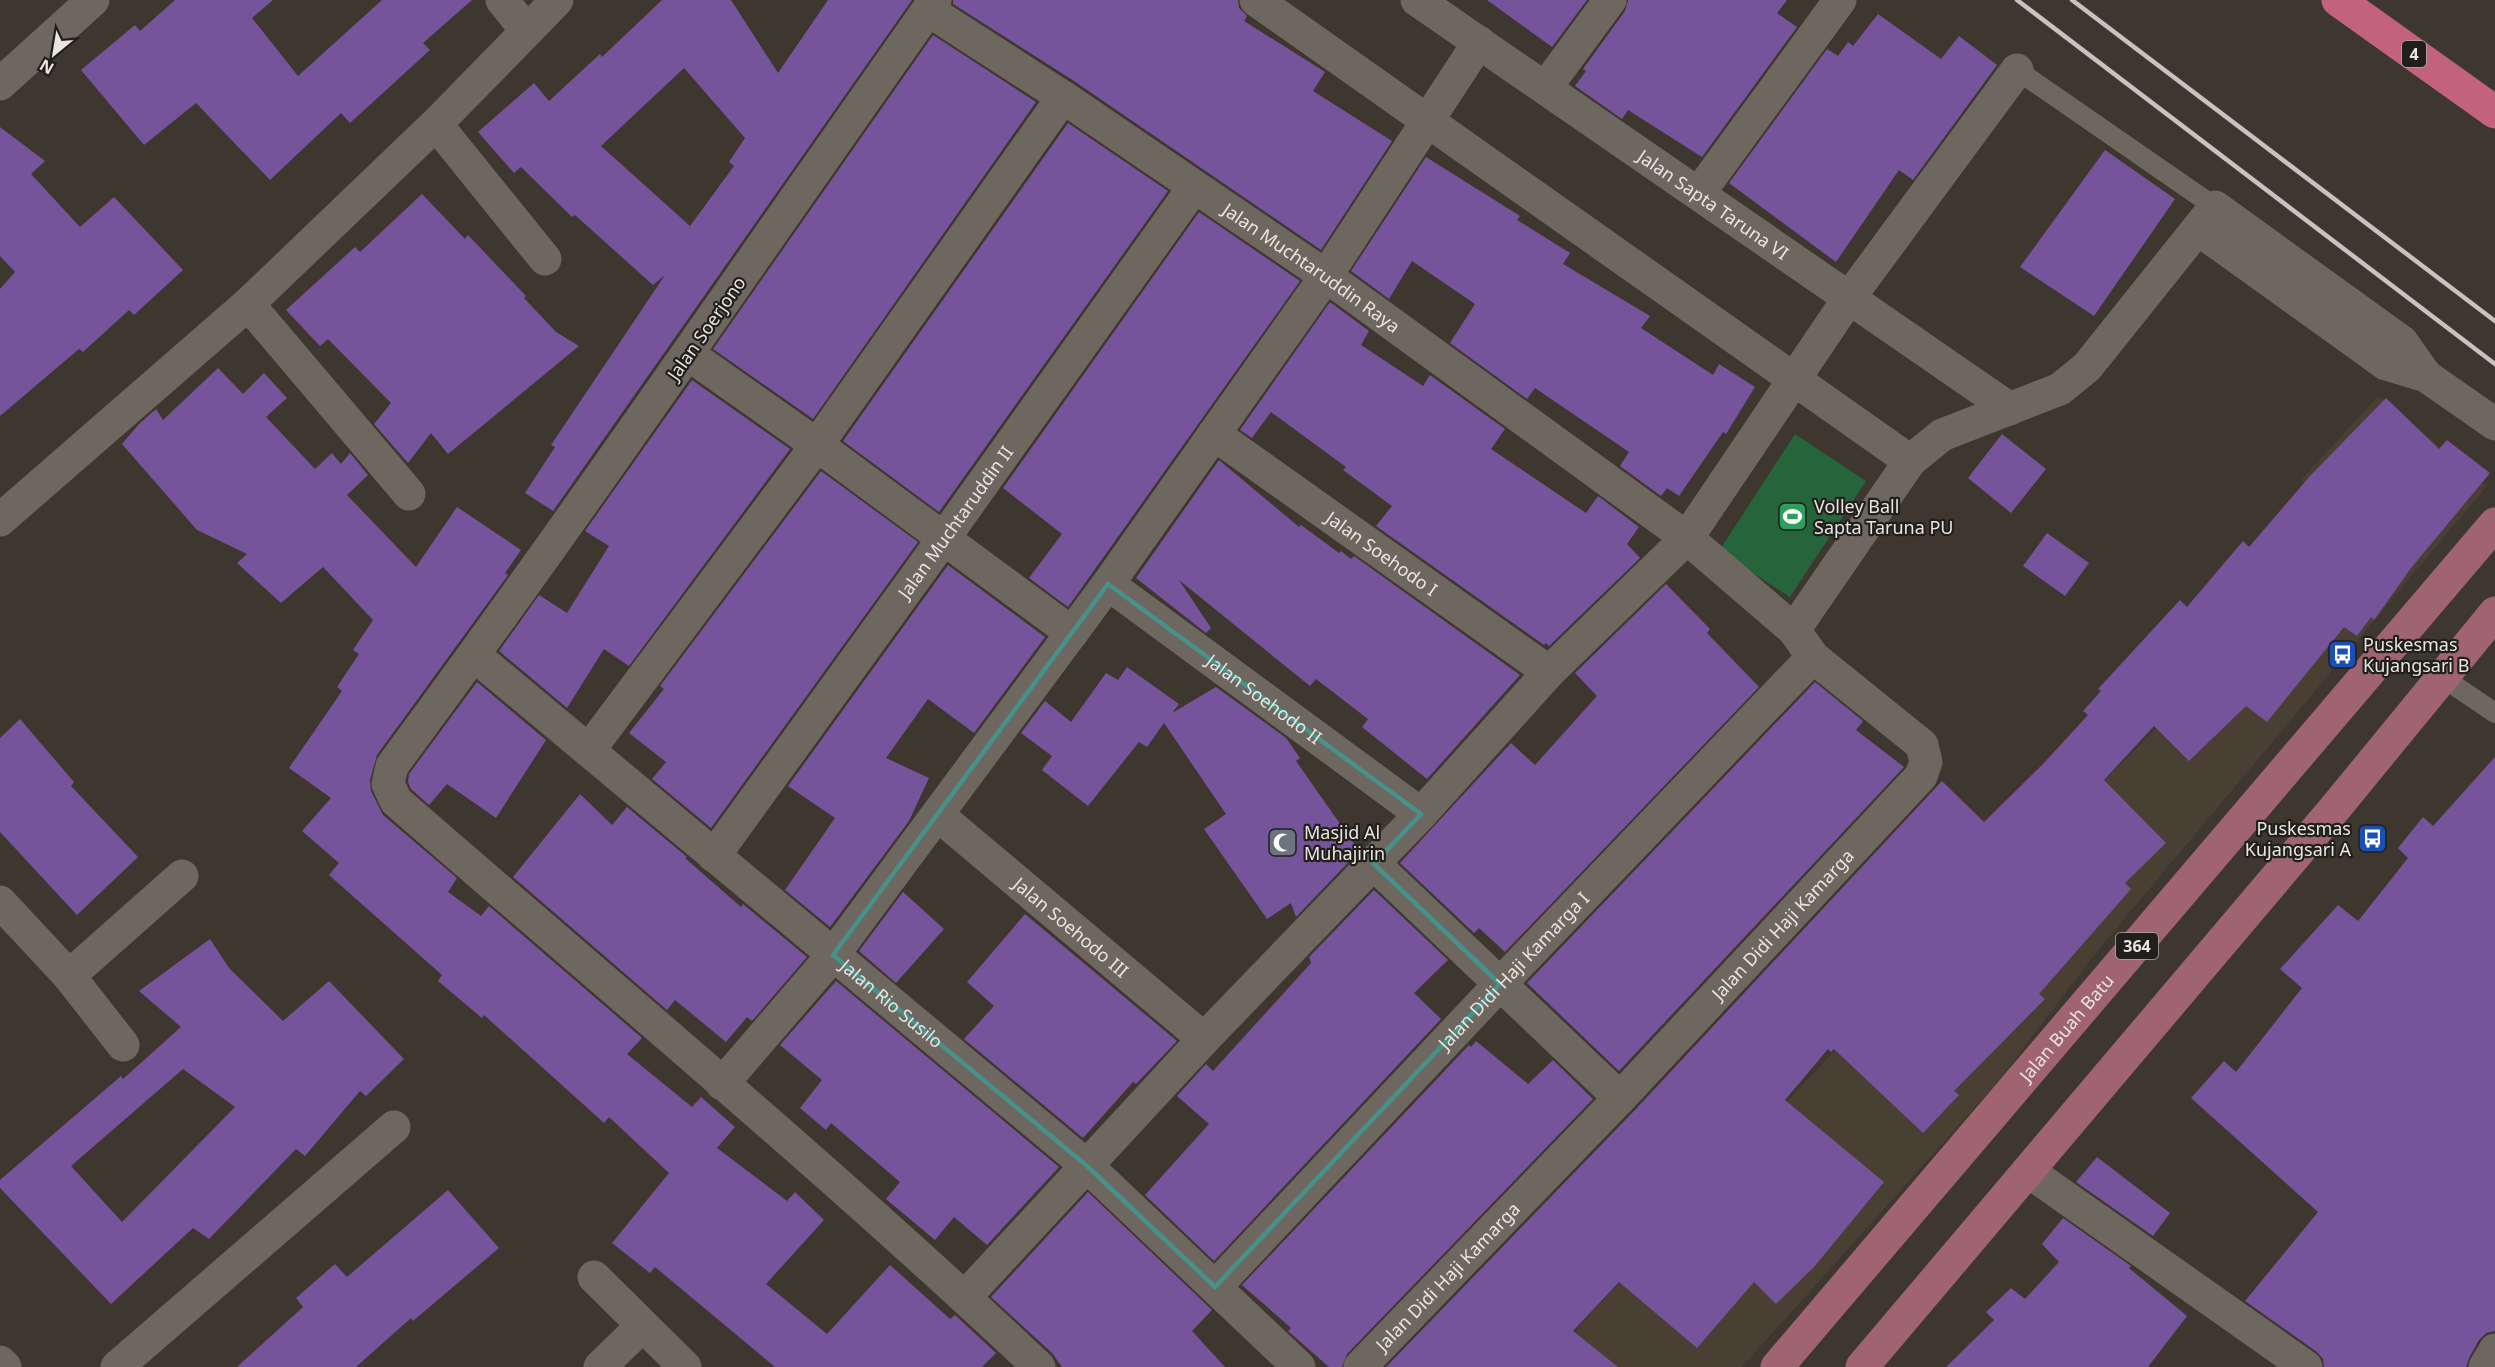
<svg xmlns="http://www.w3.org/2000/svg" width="2495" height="1367" font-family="'Noto Sans',sans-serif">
	<rect width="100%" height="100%" fill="#3d3730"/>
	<path fill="#493f33" d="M2378,396L2487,486L2099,949L1996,1084L1742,1367H1545L1584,1321L1885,996L2210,676L2353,524L2301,480Z"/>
	<path fill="#26653c" d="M1795,434L1866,481L1790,597L1719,551Z"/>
	<path fill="#76549b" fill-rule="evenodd" d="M175,0H273L252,18L298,76L382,0H472L423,43L430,50L350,123L341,113L270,180L196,103L144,145L81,70L135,25L140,31Z
		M662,0H731L778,73L828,0H912L553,511L525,493L555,447L551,445L665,275L653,285L575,215L572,217L521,167L514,173L478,132L534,83L549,101L600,54L602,57ZM684,68L745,138L729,162L734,166L690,226L601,146Z
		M953,0H1238L1239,8L1247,16L1244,21L1325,72L1313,91L1392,141L1321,250L1074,81L953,4Z
		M1487,0H1587L1552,47Z
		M1628,0H1787L1777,13L1797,27L1702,157L1628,110L1622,119L1575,86L1586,71L1583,69L1625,11Z
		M1878,14L1941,59L1959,36L1997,65L1913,180L1899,170L1836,262L1729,183L1827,49L1838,56L1848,42L1853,46Z
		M933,35L1036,102L813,419L713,349Z
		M1068,123L1168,191L939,512L843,441Z
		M0,127L45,161L31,174L80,227L114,197L183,270L134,315L129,310L83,352L79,349L0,416V289L15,272L0,256Z
		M2105,150L2175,199L2094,316L2020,267Z
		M1426,157L1520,216L1517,220L1570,253L1563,264L1650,316L1641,328L1713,375L1719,364L1755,387L1726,434L1723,432L1679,496L1667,488L1661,496L1620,466L1629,452L1535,388L1527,399L1450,343L1475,304L1412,261L1389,299L1351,271Z
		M422,194L465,239L468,235L526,296L524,298L556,332L579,346L448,454L431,433L408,463L374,424L391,403L328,339L320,346L286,310L355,247L360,252Z
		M1199,212L1300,281L1068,607L1029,578L1062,534L1003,488Z
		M1330,302L1369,331L1361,345L1423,386L1430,375L1505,429L1491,449L1586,513L1598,496L1639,527L1627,544L1640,558L1549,646L1546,643L1544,645L1376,526L1392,506L1343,470L1346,467L1271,412L1252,438L1240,430Z
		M218,368L243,394L264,373L287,398L266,417L315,469L332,453L341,464L350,453L368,475L347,495L416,567L457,507L521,550L505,573L508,575L377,755L370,780L371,791L383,815L457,878L448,892L481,916L489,906L642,1038L627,1054L692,1107L701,1097L735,1127L717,1148L787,1201L795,1192L824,1220L766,1284L827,1334L890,1265L950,1319L955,1315L996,1353L982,1367H775L655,1267L650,1273L612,1243L669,1173L609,1117L604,1123L484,1015L482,1018L438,981L442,975L329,875L339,863L302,831L331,798L289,768L342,691L337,687L359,654L353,650L373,620L323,567L281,603L237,563L247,554L197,530L122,444L139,424L156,409L163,420Z
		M692,380L790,449L629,666L604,649L567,708L499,651L539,595L567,613L609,546L585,531Z
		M2386,398L2439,449L2447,440L2490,473L2411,568L2374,620L2371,617L2357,636L2344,627L2267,722L2246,706L2189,761L2154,726L2104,780L2166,843L2125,883L2131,889L2039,994L2045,999L1954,1091L1959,1095L1923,1133L1834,1049L1831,1052L1828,1049L1785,1100L1884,1182L1814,1267L1776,1304L1754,1282L1697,1348L1619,1282L1573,1331L1618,1367H1386L1634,1111L1942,781L1984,822L2043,764L2088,715L2083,711L2101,691L2098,689L2180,600L2187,607L2243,541L2249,547L2310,476Z
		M2002,434L2046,469L2011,513L1968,478Z
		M1219,460L1299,527L1301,525L1339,553L1341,551L1351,559L1354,556L1520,675L1427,779L1362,727L1368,719L1316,679L1310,686L1179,580L1211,628L1206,633L1136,578Z
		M821,471L918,542L711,828L652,779L666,762L629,733L664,689L660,686Z
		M2047,533L2089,563L2065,596L2023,566Z
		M948,565L1045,637L974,733L928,699L886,758L929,778L909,821L830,927L785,890L835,818L788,786Z
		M1666,584L1710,629L1707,633L1759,687L1505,952L1479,928L1474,933L1400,863L1511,743L1535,765L1597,696L1575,673Z
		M1127,667L1179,704L1172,713L1216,687L1286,738L1300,758L1296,761L1359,851L1296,917L1291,903L1267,919L1204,829L1226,814L1164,723L1147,747L1139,742L1088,806L1042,770L1052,756L1021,733L1045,701L1071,722L1106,673L1118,680Z
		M477,682L546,740L496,818L447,784L429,805L411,789L408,782L409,774Z
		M1815,682L1863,721L1856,730L1904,767L1619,1071L1527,983Z
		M20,719L74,782L71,786L138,857L77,915L0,832V738Z
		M2495,757V1331L2486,1333L2479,1340L2469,1358L2466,1367H2324L2323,1359L2317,1352L2245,1301L2318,1212L2191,1098L2224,1061L2236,1072L2302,988L2280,969L2338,905L2358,921L2408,858L2398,848L2423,817L2433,826Z
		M580,794L612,825L627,807L687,857L685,858L741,907L743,904L807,957L752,1021L747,1017L726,1042L675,1000L667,1010L513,877Z
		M1374,890L1448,960L1414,993L1441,1019L1214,1261L1145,1195L1209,1124L1177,1096L1206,1064L1213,1071L1311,963L1309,957Z
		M903,892L944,929L896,983L859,951Z
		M1025,914L1177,1041L1136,1084L1133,1082L1083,1138L964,1039L994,1006L967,982Z
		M210,939L229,968L283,1021L329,981L404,1059L366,1096L360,1091L305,1156L296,1149L209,1239L193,1228L111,1304L0,1188V1180L121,1076L123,1079L181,1027L139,991ZM183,1069L235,1107L122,1222L71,1166Z
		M836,981L1059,1167L987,1245L954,1217L935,1240L886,1199L900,1182L831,1123L826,1130L800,1108L822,1080L780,1045Z
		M1476,1041L1528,1084L1553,1060L1593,1099L1347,1354L1342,1367H1329L1288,1331L1291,1328L1242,1285L1469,1045L1471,1047Z
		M2097,1157L2170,1213L2153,1236L2076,1182Z
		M448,1190L499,1248L413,1321L411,1318L356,1367H237L303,1307L296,1298L335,1264L347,1277Z
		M1088,1192L1212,1310L1192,1331L1225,1367H1062L1052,1353L991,1297Z
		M2063,1218L2131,1266L2129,1268L2187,1316L2148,1367H1946L1994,1320L1986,1312L2011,1288L2025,1299L2059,1262L2042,1244Z"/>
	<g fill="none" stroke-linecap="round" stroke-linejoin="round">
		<path stroke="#6e6760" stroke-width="20" d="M2017,70L2215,207
			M2442,677L2495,713"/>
		<g stroke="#6e6760" stroke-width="33">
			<path d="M935,0C754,256 578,515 392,766L388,784L396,801C611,988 831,1171 1039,1367"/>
			<path d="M1256,0L1910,461"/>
			<path id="s1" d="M1417,0L2010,409"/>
			<path id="s2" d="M928,10L1063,97L1326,276L1687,538L1794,630"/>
			<path d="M527,31L557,0"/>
			<path d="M0,84L93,0"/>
			<path d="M1546,87L1610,0"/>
			<path d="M436,124L545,259"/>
			<path d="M1699,193L1840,0"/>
			<path d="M2198,229L2386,364L2426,376L2495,424"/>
			<path d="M248,304L409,494"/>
			<path d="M688,354L817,445L1072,633"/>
			<path id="s3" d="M1214,434L1549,672"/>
			<path d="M0,520L248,304L436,124L527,31L502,0"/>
			<path id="s4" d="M1108,584L1421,814"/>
			<path id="s5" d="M474,655L1087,1166L1299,1367"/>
			<path d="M589,750L817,445L1063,97"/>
			<path id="s6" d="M938,815L1204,1039"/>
			<path id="s7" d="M714,856L944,538L1194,187"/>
			<path d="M1374,864L1620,1098"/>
			<path d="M0,902L69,976L123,1045"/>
			<path d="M69,976L182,876"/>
			<path d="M722,1084L833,955L1108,584L1326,276L1479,42"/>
			<path d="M2028,1171L2306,1367"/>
			<path d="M594,1277L685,1367"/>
			<path id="s8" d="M1215,1287L1500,984L1813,657"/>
			<path d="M965,1297L1204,1039L1421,814L1549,672L1687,538L1849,298L2017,70"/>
			<path d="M0,1362L5,1367"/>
			<path d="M117,1367L394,1127"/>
			<path d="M600,1367L642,1326"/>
			<path id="s9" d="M1360,1367L1620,1098L1921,776L1926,762L1922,745L1813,657L1794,630L1910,461L1942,435L2060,389L2087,367L2215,207L2402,342L2426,376"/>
			<path d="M2485,1367L2495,1350"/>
		</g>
		<g stroke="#a06471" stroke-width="33">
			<path id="s10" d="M1777,1367L2495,524"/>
			<path d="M1862,1367L2336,807L2495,613"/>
		</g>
		<path stroke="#c2627c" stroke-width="33" d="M2338,0L2495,112"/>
		<path stroke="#c7c3be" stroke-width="4.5" d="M2017,0L2495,364
			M2072,0L2495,321"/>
	</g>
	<path fill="none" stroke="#46928b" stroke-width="4.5" stroke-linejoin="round" d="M1108,584L1421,814L1374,864L1500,984L1215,1287L1087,1166L833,955Z"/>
	<defs>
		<symbol id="stadium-square" viewBox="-11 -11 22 22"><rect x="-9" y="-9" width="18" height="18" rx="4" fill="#2e9e5b" stroke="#211f1c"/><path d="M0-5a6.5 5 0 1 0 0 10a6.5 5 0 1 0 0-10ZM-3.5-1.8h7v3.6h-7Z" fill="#fff"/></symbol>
		<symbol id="bus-square" viewBox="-11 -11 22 22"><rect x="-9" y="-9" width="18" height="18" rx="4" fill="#1a4fb4" stroke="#211f1c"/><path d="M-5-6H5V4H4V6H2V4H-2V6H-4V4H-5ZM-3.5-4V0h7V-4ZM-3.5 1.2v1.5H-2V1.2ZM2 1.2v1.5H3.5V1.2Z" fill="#fff"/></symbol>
		<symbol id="mosque-square" viewBox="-11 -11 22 22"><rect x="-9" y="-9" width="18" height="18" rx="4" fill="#6b7280" stroke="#211f1c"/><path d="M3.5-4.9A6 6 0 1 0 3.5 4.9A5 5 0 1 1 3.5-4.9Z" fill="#fff"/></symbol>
	</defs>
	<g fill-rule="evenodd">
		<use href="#stadium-square" x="1776" y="500" width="33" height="33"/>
		<use href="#bus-square" x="2326" y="638" width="33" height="33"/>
		<use href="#bus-square" x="2356" y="822" width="33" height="33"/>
		<use href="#mosque-square" x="1266" y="826" width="33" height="33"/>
	</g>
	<g text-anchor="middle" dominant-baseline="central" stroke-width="4.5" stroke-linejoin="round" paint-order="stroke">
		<g fill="#211f1c" stroke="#adaaa6" stroke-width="1.5">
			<rect x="2402" y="41" width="24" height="26" rx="4.5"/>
			<rect x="2116" y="933" width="42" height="26" rx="4.5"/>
		</g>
		<g font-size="16" font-weight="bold" fill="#e9e5e1">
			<text x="2414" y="54">4</text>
			<text x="2137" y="946">364</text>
		</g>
		<g font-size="18" fill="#e9e5e1" stroke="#211f1c">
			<text stroke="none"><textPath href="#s1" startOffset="360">Jalan Sapta Taruna VI</textPath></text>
			<text stroke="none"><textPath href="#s2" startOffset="462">Jalan Muchtaruddin Raya</textPath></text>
			<text transform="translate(706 328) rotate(-55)">Jalan Soerjono</text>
			<text stroke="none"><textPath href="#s7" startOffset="412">Jalan Muchtaruddin II</textPath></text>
			<text stroke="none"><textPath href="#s3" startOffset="206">Jalan Soehodo I</textPath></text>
			<text stroke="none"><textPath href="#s4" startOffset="194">Jalan Soehodo II</textPath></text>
			<text stroke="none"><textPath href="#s9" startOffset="612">Jalan Didi Haji Kamarga</textPath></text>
			<text stroke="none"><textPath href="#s6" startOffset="174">Jalan Soehodo III</textPath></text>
			<text stroke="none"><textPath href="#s8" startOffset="435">Jalan Didi Haji Kamarga I</textPath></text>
			<text stroke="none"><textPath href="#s5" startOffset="544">Jalan Rio Susilo</textPath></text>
			<text stroke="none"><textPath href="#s10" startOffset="446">Jalan Buah Batu</textPath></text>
			<text stroke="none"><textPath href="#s9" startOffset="126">Jalan Didi Haji Kamarga</textPath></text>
		</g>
		<g font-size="18" fill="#e9e5e1" stroke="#211f1c" text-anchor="start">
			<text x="1814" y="506">Volley Ball<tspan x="1814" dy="21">Sapta Taruna PU</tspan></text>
			<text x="2363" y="644">Puskesmas<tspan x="2363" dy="21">Kujangsari B</tspan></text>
			<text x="2351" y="828" text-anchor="end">Puskesmas<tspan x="2351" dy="21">Kujangsari A</tspan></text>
			<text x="1304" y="832">Masjid Al<tspan x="1304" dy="21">Muhajirin</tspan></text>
		</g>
	</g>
	<g transform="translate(54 54) rotate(210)" stroke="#211f1c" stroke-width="4.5" paint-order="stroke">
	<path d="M0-4.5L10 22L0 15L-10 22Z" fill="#e9e5e1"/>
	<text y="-9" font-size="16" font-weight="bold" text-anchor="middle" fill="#e9e5e1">N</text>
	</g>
</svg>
